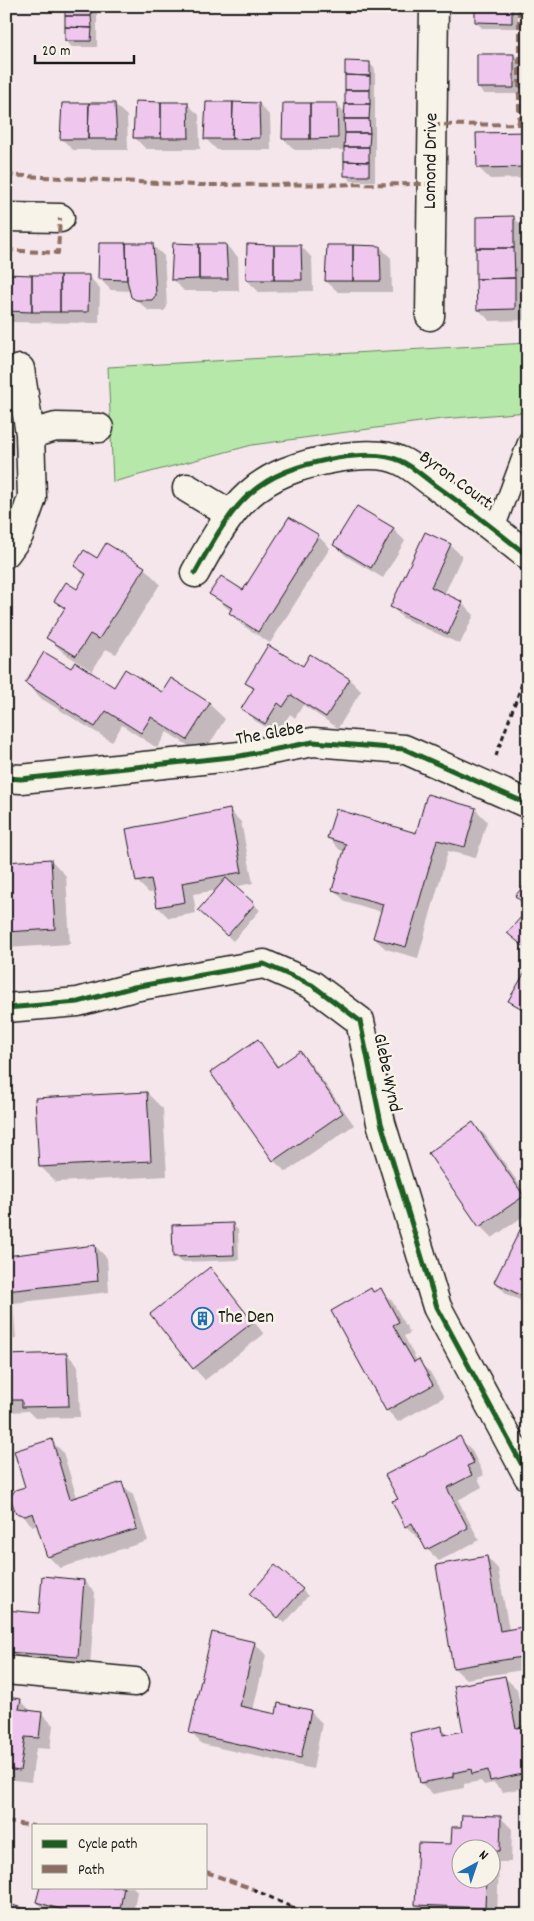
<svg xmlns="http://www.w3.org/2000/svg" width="534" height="1921" font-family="Dekko,sans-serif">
	<rect width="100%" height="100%" fill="#f4e6ea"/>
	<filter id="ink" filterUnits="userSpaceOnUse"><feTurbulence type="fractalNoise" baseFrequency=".02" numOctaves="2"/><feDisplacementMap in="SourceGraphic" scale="10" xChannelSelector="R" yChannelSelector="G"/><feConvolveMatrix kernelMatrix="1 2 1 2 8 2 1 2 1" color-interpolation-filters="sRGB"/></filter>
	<g filter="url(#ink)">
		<path fill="#b6e9a9" stroke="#698262" d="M528,343V412L442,419L252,445L113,482L108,367Z"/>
		<path fill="#0003" fill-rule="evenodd" d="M66,6H97V47H72L66,41Z
			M113,6H169V9L115,8Z
			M184,6H240V8H186Z
			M257,6H314V8H259Z
			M334,6H392V9H337Z
			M476,6H518V28H482L476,22Z
			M514,55L520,61V94H484L478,88Z
			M369,63L375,69V181H351L345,175L346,150H295L283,138L337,104L346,114Z
			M187,104L199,115L200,149H146L134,137Z
			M259,104L270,116L271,150H217L205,138Z
			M115,105L127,116L128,150H73L62,139Z
			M528,133V178L490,179L478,167Z
			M514,218L525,229L526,320L490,321L478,309Z
			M152,245L164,256L167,307L164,311H149L132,296L131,291L111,290L99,278Z
			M226,245L238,257L239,291H184L173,279Z
			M301,246L312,258L313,291L259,292L247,280Z
			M380,247L391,258L392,292H338L326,281Z
			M6,275L88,276L100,288L99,323L6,322Z
			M357,508L393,529L405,541L383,578L346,556L335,545Z
			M290,518L318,536L330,548L270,643L242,625L230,613L231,611L211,594L244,592Z
			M450,545L462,556L444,595L462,603L474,615L460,644L403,618L392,607Z
			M97,560L144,568L160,584L116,654L106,649L92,671L64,653L48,638L65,610L56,601L77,591L86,577L75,566Z
			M311,656L350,680L361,691L338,728L303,705L295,718L290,714L277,734L254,720L243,708L254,690L246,683L303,668Z
			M71,670L114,688L162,694L209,704L225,719L203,755L167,732L157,748L122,725L112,742L42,699L26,683Z
			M6,712L8,713L6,735Z
			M475,809L487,821L476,858L448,851L418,958L386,949L374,938L382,912L345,901L334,890L345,851L340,850L329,838L416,834Z
			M230,811L241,822L253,883L234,887L260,910L233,941L206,916L218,890L193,894L196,913L169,918L158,907L155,892L149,893L137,881Z
			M51,860L66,876L70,944L6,948V863Z
			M528,970V1014L509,1000Z
			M257,1040L279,1067L300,1052L311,1064L354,1125L286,1172L274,1161L212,1072Z
			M147,1093L163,1109L167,1176L56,1182L40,1166Z
			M473,1124L485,1135L528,1197V1213L492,1238L480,1226L430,1154Z
			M528,1219V1304L507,1294L495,1282Z
			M232,1224L238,1230L239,1260L181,1262L175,1256Z
			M95,1246L107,1258L109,1292L13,1303L16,1339L6,1340V1257Z
			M210,1269L264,1334L205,1380L194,1368Z
			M371,1290L374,1293L380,1290L392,1301L410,1333L404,1336L417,1361L430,1372L444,1397L398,1422L387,1410Z
			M67,1354L78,1366L80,1417L35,1418L28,1411L6,1412V1357Z
			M459,1438L471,1449L484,1475L478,1478L482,1487L458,1500L479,1540L439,1561L427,1549L420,1536L418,1538L406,1526L399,1499Z
			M51,1441L63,1452L77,1498L122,1484L133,1495L148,1541L60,1568L49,1557L39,1525L33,1526L13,1508L11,1498L26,1487Z
			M487,1557L498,1569L509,1630L528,1627V1669L466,1679L454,1668Z
			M84,1581L95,1592L90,1668L14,1663L6,1655V1612L40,1614Z
			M302,1590L308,1596L285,1623L258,1600Z
			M254,1643L266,1655L253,1710L277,1715L279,1704L311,1712L322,1723L313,1769L202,1744L191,1733Z
			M505,1678L517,1689L524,1728L528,1727V1787L503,1792L494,1783L484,1785L481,1781L464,1784V1788L433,1794L421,1783L411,1734L441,1728L449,1735L464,1732Z
			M6,1698L20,1700L32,1712L41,1713L53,1725L50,1749L36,1748L31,1782L6,1779Z
			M501,1818L512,1829L511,1862H499L497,1915H426L416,1905L462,1829ZM462,1848H492V1878H462Z
			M41,1887H133L137,1891L133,1915H54L49,1913L37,1902Z"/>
		<path fill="#eec6ee" stroke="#1c1c1c" d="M65,6H92L91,16H65Z
			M475,6H512V23L475,22Z
			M65,16H91L92,28L65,27Z
			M65,27L92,28L91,41H65Z
			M477,54H514V88H477Z
			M345,61L370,62V76L345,75Z
			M345,75L370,76V90H345Z
			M345,90H370V104H345Z
			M135,101L161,102V138H133Z
			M161,102H188L189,138H161Z
			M206,102H233L232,139H204Z
			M233,102L259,103L260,138L232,139Z
			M62,103H89L88,139H60Z
			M89,103H115L117,139H88Z
			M283,103H310V139H282Z
			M310,103H337L338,138L310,139Z
			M345,104H370L369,119H344Z
			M344,119H369L370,133H345Z
			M528,132V167L477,168L476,133Z
			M345,133H370L369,147H344Z
			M344,147H369V162L344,161Z
			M344,161L369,162V176H344Z
			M514,216V248H476V217Z
			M99,243H126L127,280L98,279Z
			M126,243H153L156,295L152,300H136L131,297L127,280Z
			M173,243L199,244V279L171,280Z
			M199,244H226L228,279H199Z
			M247,244L274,245V280H246Z
			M274,245H301L302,280H274Z
			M327,245H353V281H325Z
			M353,245L380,246L381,281H353Z
			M476,248H514L515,278L476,279Z
			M6,274L32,275V312L6,311Z
			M32,275H60V312H32Z
			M60,275H89L88,312H60Z
			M515,278V309L477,310L476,279Z
			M357,506L394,528L371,568L333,545Z
			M289,517L319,535L258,632L229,613L232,608L209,594L221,576L243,590Z
			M425,532L451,544L431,587L463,602L448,634L390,607Z
			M106,543L145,567L99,639L90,634L76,656L46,638L65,608L54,601L66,582L77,589L86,574L74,566L84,550L97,558Z
			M268,645L303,666L310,654L350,679L326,717L291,695L283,707L278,703L265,724L241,709L254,688L245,683Z
			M44,652L71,668L75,662L114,687L125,669L162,692L171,678L210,703L187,740L151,717L141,733L106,711L95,727L25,683Z
			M427,794L476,808L465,847L437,840L406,947L373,938L383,904L332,890L346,844L327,838L336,809L416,833Z
			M230,809L242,872L182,883L185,902L157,907L151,879L136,882L126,829Z
			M51,859L55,929L6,932V862Z
			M226,878L255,904L227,936L198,910Z
			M528,881V907L515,896Z
			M528,909V950L507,933Z
			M528,967V1012L508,1001Z
			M258,1039L277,1067L300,1051L343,1113L273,1161L210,1072Z
			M147,1092L151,1161L39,1167L35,1098Z
			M473,1122L524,1196L479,1227L428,1153Z
			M527,1216L528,1217V1299L494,1282Z
			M233,1223L234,1255L173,1257L172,1225Z
			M95,1245L98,1281L6,1291V1256Z
			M210,1267L253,1322L193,1369L150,1314Z
			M371,1288L373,1292L381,1288L399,1322L393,1325L414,1362L419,1359L433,1385L386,1411L331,1311Z
			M67,1353L69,1406L22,1407V1400H6V1355Z
			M460,1436L474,1463L467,1466L472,1475L447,1488L468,1528L426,1550L412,1523L405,1527L392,1501L398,1499L385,1475Z
			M52,1439L70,1499L122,1482L137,1529L47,1557L33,1513L25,1516L16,1513L10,1498L15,1490L25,1487L14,1451Z
			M487,1556L500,1631L528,1626V1656L453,1668L436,1565Z
			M275,1565L303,1589L278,1618L250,1594Z
			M42,1576L84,1580L78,1657L6,1652V1610L39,1613Z
			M212,1632L255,1642L240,1706L276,1714L278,1703L311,1710L301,1758L189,1733Z
			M505,1676L516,1728L528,1726V1760L524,1761L527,1773L490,1781L488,1770L472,1774L471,1769L453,1773V1777L420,1783L410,1733L442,1726L443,1735L463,1731L454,1686Z
			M6,1697L21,1699L19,1709L42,1712L39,1738L25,1737L20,1771L6,1769Z
			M462,1815L501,1816L500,1851H492V1848H462V1878H486L485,1908L415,1905L418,1843L451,1844L452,1827H461Z
			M40,1887H124L119,1915H80L36,1902Z
			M8,1904L49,1915H6Z"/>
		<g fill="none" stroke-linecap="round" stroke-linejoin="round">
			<defs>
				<path id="lane" d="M495,529L528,440"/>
				<path id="street" d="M6,217L60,218
					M430,316L434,6
					M30,434L56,427L99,428
					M187,488L230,514
					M6,553L19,535L32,498L30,434L20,369
					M195,573C234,502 254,472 337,458C356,455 383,452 401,461C414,467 426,479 438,487C469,509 498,532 528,556
					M6,778L21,779L240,756L313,742L404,749L528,804
					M6,1008L78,1002L134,987L264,964L312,985L360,1021L381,1123L437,1307L528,1476
					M6,1670L135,1682"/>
			</defs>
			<use href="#lane" stroke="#1c1c1c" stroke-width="21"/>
			<use href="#street" stroke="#1c1c1c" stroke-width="31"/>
			<path stroke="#1c1c1c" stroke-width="3" stroke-dasharray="5 4" stroke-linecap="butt" d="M496,756L528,667
				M253,1889L291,1907"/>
			<use href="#lane" stroke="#f7f3e8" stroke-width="18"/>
			<use href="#street" stroke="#f7f3e8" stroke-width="28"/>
			<path stroke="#8d6e63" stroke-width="4" stroke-dasharray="8 4" stroke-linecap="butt" d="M519,124V6
				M432,125L528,124
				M6,175L195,185L432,184
				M6,250L58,253L60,218
				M6,1822L34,1826
				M206,1872L253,1889
				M291,1907L309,1915"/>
			<defs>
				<path id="cycleway" d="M195,573C234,502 254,472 337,458C356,455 383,452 401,461C414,467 426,479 438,487C469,509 498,532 528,556
					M6,778L21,779L240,756L313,742L404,749L528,804
					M6,1008L78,1002L134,987L264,964L312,985L360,1021L381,1123L437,1307L528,1476"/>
			</defs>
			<use href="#cycleway" stroke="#f7f3e8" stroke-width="8"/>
			<use href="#cycleway" stroke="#1b5e20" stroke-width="5"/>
		</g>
	</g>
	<defs>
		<symbol id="building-ring" viewBox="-11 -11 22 22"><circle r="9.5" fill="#f7f3e8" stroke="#1f6fb2" stroke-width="1.5"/><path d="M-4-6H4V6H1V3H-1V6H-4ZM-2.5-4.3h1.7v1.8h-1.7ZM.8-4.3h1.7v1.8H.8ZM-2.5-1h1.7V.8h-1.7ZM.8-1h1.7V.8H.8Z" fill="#1f6fb2"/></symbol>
	</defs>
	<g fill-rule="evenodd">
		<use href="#building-ring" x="190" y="1306" width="25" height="25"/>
	</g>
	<g text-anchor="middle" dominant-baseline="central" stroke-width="5" stroke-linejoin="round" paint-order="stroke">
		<g font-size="19" fill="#1c1c1c" stroke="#f7f3e8">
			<text transform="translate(432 161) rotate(-89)">Lomond Drive</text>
			<text transform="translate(455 481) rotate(36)">Byron Court</text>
			<text transform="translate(270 735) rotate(-10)">The Glebe</text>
			<text transform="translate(386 1073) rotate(78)">Glebe Wynd</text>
		</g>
		<g font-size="19" fill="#1c1c1c" stroke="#f7f3e8" text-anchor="start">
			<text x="218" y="1318">The Den</text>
		</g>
	</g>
	<rect width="534" height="1921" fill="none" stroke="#f7f3e8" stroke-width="25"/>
	<rect x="12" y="12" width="509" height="1896" fill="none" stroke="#1c1c1c" stroke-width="2" filter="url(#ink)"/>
	<rect x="32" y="1824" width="175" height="65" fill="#f7f3e8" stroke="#9f9d96"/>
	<rect x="42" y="1840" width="25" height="8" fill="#1b5e20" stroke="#9f9d96"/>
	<text x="78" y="1848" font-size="15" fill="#1c1c1c">Cycle path</text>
	<rect x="42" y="1865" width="25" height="8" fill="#8d6e63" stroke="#9f9d96"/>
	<text x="78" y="1874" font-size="15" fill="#1c1c1c">Path</text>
	<g transform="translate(476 1864) rotate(40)"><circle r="24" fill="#f7f3e8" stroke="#9f9d96"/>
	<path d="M0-4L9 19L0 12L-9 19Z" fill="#1f6fb2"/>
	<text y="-8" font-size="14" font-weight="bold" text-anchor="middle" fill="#1c1c1c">N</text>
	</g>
	<path d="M35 55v8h99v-8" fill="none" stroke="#1c1c1c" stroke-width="2.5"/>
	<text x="42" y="55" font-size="15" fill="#1c1c1c" stroke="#f7f3e8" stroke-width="4" paint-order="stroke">20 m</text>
</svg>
